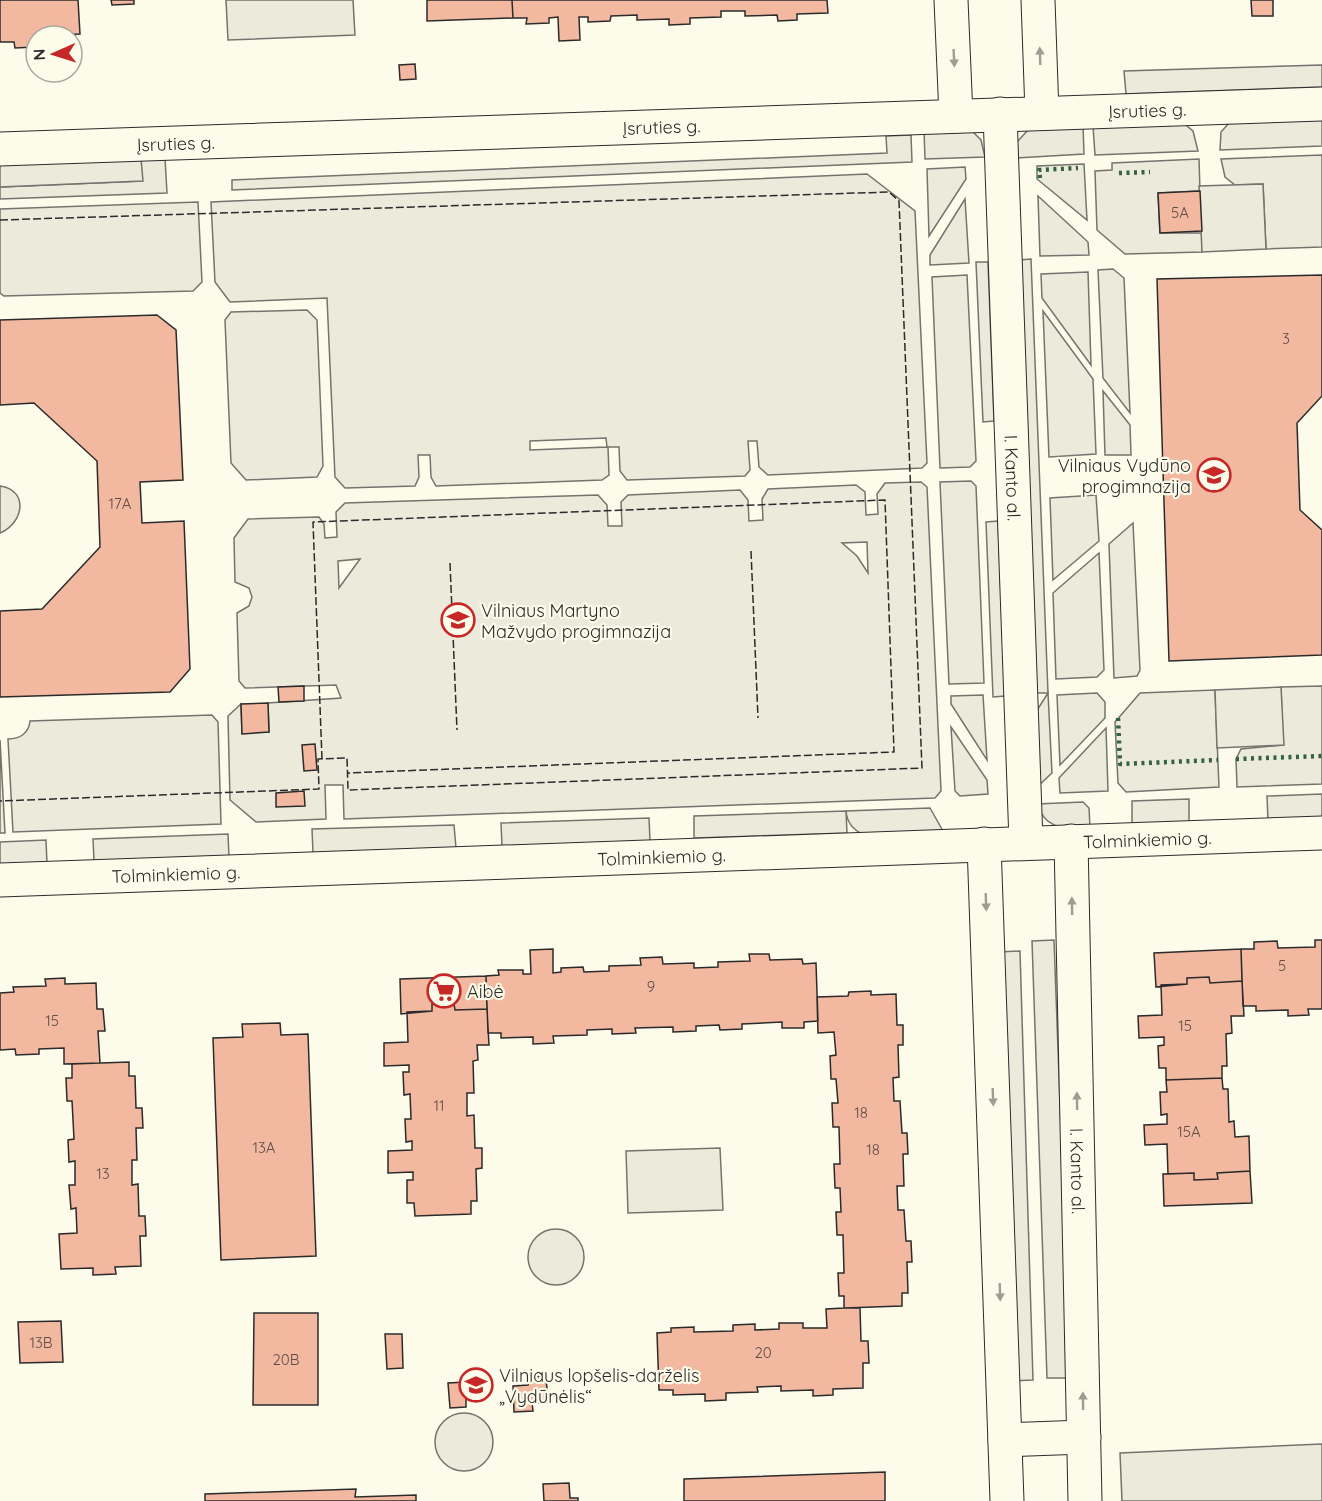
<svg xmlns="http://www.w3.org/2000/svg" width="1322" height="1501" font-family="Quicksand,sans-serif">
	<rect width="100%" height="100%" fill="#fdfbea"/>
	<path fill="#ecebdb" stroke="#74746e" stroke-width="1.5" fill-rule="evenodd" d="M1322,118V146L1220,150L1221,132L1229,123Z
		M1182,122L1193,131L1198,151L1095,155L1093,126Z
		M1083,126L1084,154L1015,158L1017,142L1029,129Z
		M924,130L972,131L981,140L985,157L925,159Z
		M911,135L912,162L232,190V180L887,153L886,136Z
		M1322,155V247L1266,249L1263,184L1235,185L1225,177L1221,159Z
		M165,158L167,193L0,199V187L142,181L141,159Z
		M1199,159L1200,191L1158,193L1160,233H1202V252L1125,254L1097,230L1095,171L1112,170V163Z
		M1084,164L1087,220L1037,179V166Z
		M965,167L966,179L929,236L927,169Z
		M867,174L915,211L927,463L922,468L768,475L759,467L757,441H748L750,470L745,476L627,480L620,471L619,447H608L609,475L602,480L436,486L431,477L430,455H418L419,477L415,486L345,488L335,477L327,298L230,302L215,282L211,202ZM606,438L607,447L530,450V441Z
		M1038,196L1088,242L1089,255L1040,256Z
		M965,199L969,263L930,265V255Z
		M198,202L202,282L193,291L4,296L0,293V209Z
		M1113,269L1124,278L1130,413L1103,378L1098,270Z
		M1088,272L1091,365L1042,298L1041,274Z
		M967,275L976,461L970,467L940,468L932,277Z
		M307,310L317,320L323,466L317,477L246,480L231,463L225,320L231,312Z
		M1043,311L1093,379L1096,454L1049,457Z
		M1103,391L1130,425L1131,455H1105Z
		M971,481L976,486L984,683L949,684L940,482Z
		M921,482L927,487L941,791L935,798L344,819L343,785H325L326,819L256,822L230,800L228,716L241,704L242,733L269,732L268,703L341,698L336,685L245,688L239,681L237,613L249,606L252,597L249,588L235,582L234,538L248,519L319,517L324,524L325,538L337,537L336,512L345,503L598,495L607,505L608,526H622L621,502L628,495L740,490L748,500L749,521L763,520L762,499L768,489L856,485L865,492L866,515L878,514L877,494L885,483ZM867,542L868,573L857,556L842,543ZM360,559L339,588L338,561Z
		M0,486C29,490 24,523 0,533Z
		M1096,495L1099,541L1053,580L1050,498Z
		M1133,523L1140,670L1137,676L1114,678L1109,544Z
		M1099,553L1104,670L1097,677L1056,679L1053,593Z
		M1322,686V784L1237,787L1236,759L1241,749L1283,745L1281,687Z
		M1215,690L1219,787L1126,792L1118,783L1115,722L1140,693Z
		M1048,693L1052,773L1038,786L1034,715Z
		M1097,693L1105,702V718L1060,765L1057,695Z
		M983,695L987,760L951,704V696Z
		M212,715L218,722L221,824L13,832L8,739C20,739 29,733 30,721Z
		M951,727L987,780L988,794L960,796L955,791Z
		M1106,728L1108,791L1060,793L1059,778Z
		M0,740L5,833H0Z
		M1083,802L1089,808L1090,827C1064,827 1047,832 1037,804Z
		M930,808L943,831L863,834C853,830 847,822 846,811Z
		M720,1148L723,1210L628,1213L626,1151Z
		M528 1257a28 28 0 1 1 56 0a28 28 0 1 1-56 0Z
		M435 1442a29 29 0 1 1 58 0a29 29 0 1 1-58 0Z"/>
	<path fill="#eceadb" stroke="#74746e" stroke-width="1.5" d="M226,0H353L355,35L228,40Z
		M1322,65V87L1126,94L1124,71Z
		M141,159L143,181L0,187V164Z
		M1263,184L1266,249L1202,252L1199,186Z
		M1031,259L1048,693H1036L1019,260Z
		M976,262H988L994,421L983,422Z
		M998,521L1005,696L993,697L986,522Z
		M1281,687L1284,745L1217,748L1215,690Z
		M1322,794V819L1268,821L1267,796Z
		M1189,799V822L1132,824V801Z
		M846,811L847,833L694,838V816Z
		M649,818L650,841L502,846L501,823Z
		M454,825L456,848L313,853L312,829Z
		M228,834L229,857L94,861L93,839Z
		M46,840L47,864L0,866V842Z
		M1054,940L1070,1378H1047L1032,941Z
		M1020,951L1033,1380L1012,1381L999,952Z
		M1322,1444V1501H1122L1120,1453Z"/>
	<path fill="#f2b8a0" stroke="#2b2b2b" stroke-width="1.5" d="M0,0H78L80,34L36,36L35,47L15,48L14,42H0Z
		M111,0H134V4L112,5Z
		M427,0H512L513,18L427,21Z
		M512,0H827L828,13L797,14V20L778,21L777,15L745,16V11H721V17L690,18V24L669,25V19L637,20V15L611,16L610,21L588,22V17H579L580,40L559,41L558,17L549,18V23L526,24L527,18H513Z
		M1251,0H1273V16H1252Z
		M415,64L416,79L400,80L399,65Z
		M1200,191L1202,231L1160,233L1158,193Z
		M1322,275V396L1297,423L1300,510L1322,530V655L1169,661L1157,279Z
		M157,315L176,330L183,480L140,482L142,523L184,521L190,669L170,692L0,697V611L42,609L100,547L97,461L34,403L0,405V320Z
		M304,686V701L279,702L278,687Z
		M268,703L269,732L242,734L241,704Z
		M315,744L317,770L304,771L302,745Z
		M304,791L305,806L276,807V793Z
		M1315,940H1322V1009H1308L1309,1015L1288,1016V1010L1256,1011V1006H1243L1241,949H1254V942L1277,941L1278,948L1315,947Z
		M553,949V973L561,972V968L583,967L584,972L609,971V966L641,965L640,958L662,957L663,964L694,963V968L718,967V962L750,961L749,954H769L770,960L802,959L803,964L816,963L818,1021L804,1022V1028H782V1022L742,1024V1029L720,1030L719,1025L696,1026V1031L673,1032V1027L635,1028L636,1033L612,1034V1029L587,1030V1035L553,1036L554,1043L533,1044V1037L501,1038V1033H488L486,976L499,975L498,970H523V974H531L530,950Z
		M1241,949L1242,981L1210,983L1209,977L1187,978V984L1156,987L1154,953Z
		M486,976L487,1009L455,1010L454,1004H432V1011L401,1014L400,979Z
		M1209,977L1210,983L1242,981L1244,1016H1231L1232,1033L1226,1034L1227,1066H1222V1078L1166,1080V1068H1159L1158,1046L1164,1045V1037L1139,1038L1138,1016L1162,1015L1161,985L1187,984V978Z
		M65,978V984L96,983L97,1009H103L105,1031H98L100,1063L64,1064V1048L39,1049V1054L16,1055L15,1049L0,1050V993L14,992L13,987L46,986L45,979Z
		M871,991V995L896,994L897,1025H903V1045H898L899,1077L893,1078L894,1101H900L902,1133H907L908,1154H903L904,1186H897L898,1210H904L906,1241H911L912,1262H907L908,1293H902V1306L844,1308V1296H839L838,1273H844L843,1235H837L836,1212H841L840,1188H835L834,1164H840L839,1127H833L832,1103H838L836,1079H831L830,1056L836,1055L834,1032L818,1033L817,997L848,996L849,992Z
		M432,1004H454L455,1010L487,1009L489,1045H477L478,1060L473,1061L474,1093H467V1116L474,1115L475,1148H482V1168L476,1169L477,1201H471V1214L415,1216L414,1203H407V1180H413V1172L388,1173V1151L412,1150V1141L406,1142L405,1119H411L410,1094L404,1095L403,1072H409V1065L384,1066V1043L408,1042L407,1012L432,1011Z
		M280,1023L281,1035L308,1034L316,1256L221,1260L213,1038L243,1037L242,1024Z
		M129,1062V1076H135L136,1108H142L143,1128H136L137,1160H132V1185L138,1184L139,1216H145L146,1236H140L141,1266L115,1267L116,1274L93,1275V1268L61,1269L59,1234L77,1233L76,1208L71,1209L69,1185H75V1161L69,1162L68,1140L74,1139L72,1101H67L66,1078H72V1064Z
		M1222,1078L1223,1089H1228L1229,1122L1234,1121L1235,1137L1249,1136L1250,1171L1217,1173L1218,1179L1194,1180V1173L1168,1174L1167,1144L1145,1145L1144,1125L1167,1124V1114L1161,1115L1160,1092H1167L1166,1080Z
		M1250,1171L1252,1203L1164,1206L1163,1174L1194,1173V1180L1218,1179L1217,1173Z
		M844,1308H860L861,1341H868L869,1363H863V1388L833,1389V1395L813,1396V1390L781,1391V1386L757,1387L758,1392L726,1393V1400L705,1401V1394L673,1395V1390H659L657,1333L671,1332V1328L694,1327V1332L733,1331V1325L755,1324V1330L779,1329V1323H803V1328H827L826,1309Z
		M254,1313H318V1405H253Z
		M61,1321L63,1362L20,1363L18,1322Z
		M385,1334H402L403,1368L387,1369Z
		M546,1376L548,1403H532L533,1411L514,1412L513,1386L528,1385V1377Z
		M466,1382V1407L450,1408L448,1383Z
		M885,1472V1501H684V1479Z
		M569,1483L570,1498H578V1501H544L543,1484Z
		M356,1489L355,1497L416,1495V1501H205V1494Z"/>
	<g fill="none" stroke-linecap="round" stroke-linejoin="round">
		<defs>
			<g id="minor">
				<path d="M951,0L956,116"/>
				<path d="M1038,0L1042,113"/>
				<path id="s1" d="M1000,114L1026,842"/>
				<path id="s2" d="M0,149L1322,104"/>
				<path id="s3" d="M1071,841L1085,1501"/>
				<path d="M984,844L1007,1501"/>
				<path id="s4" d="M0,880L1322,833"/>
				<path d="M1005,1440L1084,1437"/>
			</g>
		</defs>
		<use href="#minor" stroke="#2b2b2b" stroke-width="35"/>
		<use href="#minor" stroke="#fdfbea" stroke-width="33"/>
		<path stroke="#34623c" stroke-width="4.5" stroke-dasharray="3 4.5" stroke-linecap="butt" d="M1119,173L1150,172
			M1040,178L1039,170L1078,168
			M1118,718L1120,764L1218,760
			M1236,759L1322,756"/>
		<path stroke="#2b2b2b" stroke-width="1.5" stroke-dasharray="8 3" stroke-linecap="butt" d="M0,220L889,192L899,201L922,768L348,790L347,758L318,759L319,789L0,801
			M751,551L758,718
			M450,563L457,730
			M322,759L313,522L885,500L894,752L347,773"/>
	</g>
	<defs><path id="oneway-solid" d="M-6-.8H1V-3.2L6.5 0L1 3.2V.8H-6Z" transform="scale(1.5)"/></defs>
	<g fill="#9e9d94">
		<use href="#oneway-solid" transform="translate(1040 56) rotate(-92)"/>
		<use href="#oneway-solid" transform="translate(954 58) rotate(87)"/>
		<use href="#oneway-solid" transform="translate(986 902) rotate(88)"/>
		<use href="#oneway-solid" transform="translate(1072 906) rotate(-91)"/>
		<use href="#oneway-solid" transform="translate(993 1097) rotate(88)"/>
		<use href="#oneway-solid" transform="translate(1077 1101) rotate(-91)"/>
		<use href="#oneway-solid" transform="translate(1000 1292) rotate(88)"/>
		<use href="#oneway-solid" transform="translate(1083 1401) rotate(-91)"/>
	</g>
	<defs>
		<symbol id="school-ring" viewBox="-11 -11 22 22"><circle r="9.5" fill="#fdfbea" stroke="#c62828" stroke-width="1.5"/><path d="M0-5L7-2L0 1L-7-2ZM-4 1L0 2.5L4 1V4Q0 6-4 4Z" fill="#c62828"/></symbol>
		<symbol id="supermarket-ring" viewBox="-11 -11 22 22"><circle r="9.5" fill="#fdfbea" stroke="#c62828" stroke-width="1.5"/><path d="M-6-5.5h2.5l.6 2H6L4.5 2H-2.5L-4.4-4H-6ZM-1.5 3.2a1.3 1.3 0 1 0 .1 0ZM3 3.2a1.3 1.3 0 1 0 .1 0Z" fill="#c62828"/></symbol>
	</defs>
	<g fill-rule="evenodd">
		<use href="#school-ring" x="1195" y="456" width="38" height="38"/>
		<use href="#school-ring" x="439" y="601" width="38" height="38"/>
		<use href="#supermarket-ring" x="425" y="972" width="38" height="38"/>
		<use href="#school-ring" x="457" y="1366" width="38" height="38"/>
	</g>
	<g text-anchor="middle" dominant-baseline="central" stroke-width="4.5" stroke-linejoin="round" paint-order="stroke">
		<g font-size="15" fill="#5d4e48">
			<text x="1180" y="212">5A</text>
			<text x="1286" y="338">3</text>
			<text x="120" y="503">17A</text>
			<text x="1282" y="965">5</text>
			<text x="651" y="986">9</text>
			<text x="52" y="1020">15</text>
			<text x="1185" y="1025">15</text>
			<text x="439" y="1105">11</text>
			<text x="861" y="1112">18</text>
			<text x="1189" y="1131">15A</text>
			<text x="264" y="1147">13A</text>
			<text x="873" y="1149">18</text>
			<text x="103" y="1173">13</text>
			<text x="41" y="1342">13B</text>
			<text x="763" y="1352">20</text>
			<text x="286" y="1359">20B</text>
		</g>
		<g font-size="18" fill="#2b2b2b" stroke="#fdfbea">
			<text stroke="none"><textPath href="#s2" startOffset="1148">Įsruties g.</textPath></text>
			<text stroke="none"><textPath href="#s2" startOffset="662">Įsruties g.</textPath></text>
			<text stroke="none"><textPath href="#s2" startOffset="176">Įsruties g.</textPath></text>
			<text stroke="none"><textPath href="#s1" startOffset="364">I. Kanto al.</textPath></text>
			<text stroke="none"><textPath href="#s4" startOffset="1148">Tolminkiemio g.</textPath></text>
			<text stroke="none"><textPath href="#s4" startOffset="662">Tolminkiemio g.</textPath></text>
			<text stroke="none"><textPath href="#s4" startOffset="176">Tolminkiemio g.</textPath></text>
			<text stroke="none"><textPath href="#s3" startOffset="330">I. Kanto al.</textPath></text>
		</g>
		<g font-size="18" fill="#2b2b2b" stroke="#fdfbea" text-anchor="start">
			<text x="1191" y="465" text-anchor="end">Vilniaus Vydūno<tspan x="1191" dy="21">progimnazija</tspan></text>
			<text x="481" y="610">Vilniaus Martyno<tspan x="481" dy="21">Mažvydo progimnazija</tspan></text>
			<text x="467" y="991">Aibė</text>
			<text x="499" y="1375">Vilniaus lopšelis-darželis<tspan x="499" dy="21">„Vydūnėlis“</tspan></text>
		</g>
	</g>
	<g transform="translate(54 54) rotate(267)"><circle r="28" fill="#fdfbea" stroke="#a9a89e" stroke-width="1.5"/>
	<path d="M0-4.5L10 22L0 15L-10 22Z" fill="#c62828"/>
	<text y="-9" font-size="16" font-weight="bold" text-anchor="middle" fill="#2b2b2b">N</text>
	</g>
</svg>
